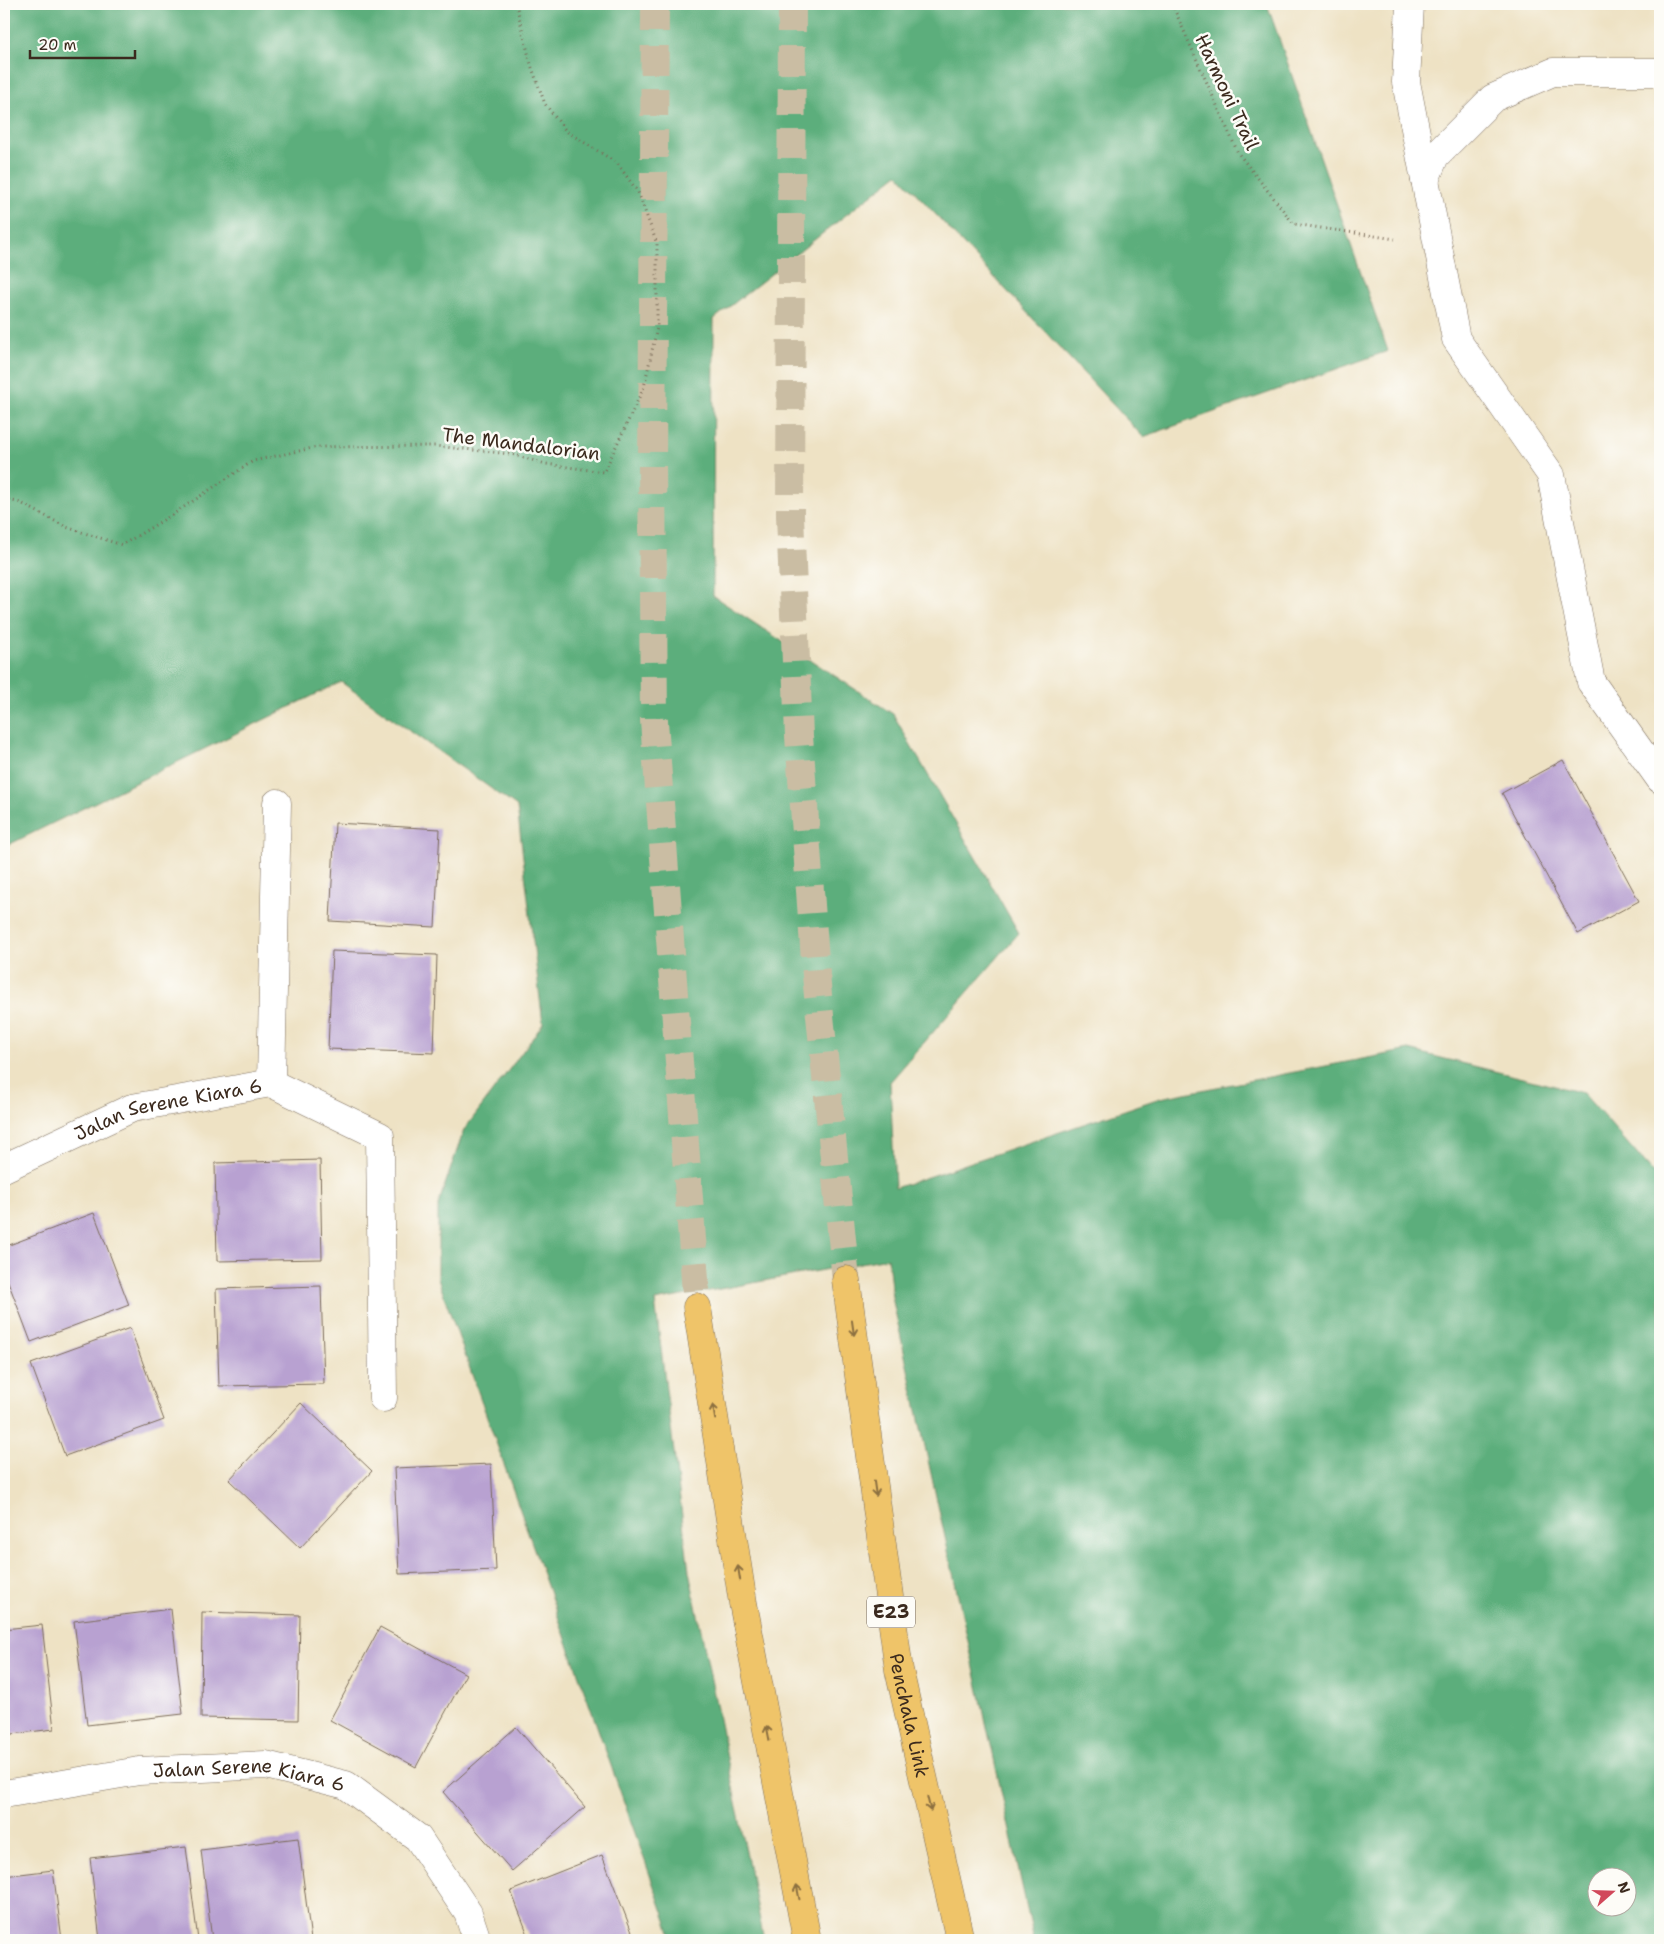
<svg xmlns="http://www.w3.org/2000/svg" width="1664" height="1944" font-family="'Shantell Sans',sans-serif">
	<rect width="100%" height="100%" fill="#fdfcf7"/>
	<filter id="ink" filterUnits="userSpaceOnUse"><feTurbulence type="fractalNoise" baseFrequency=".02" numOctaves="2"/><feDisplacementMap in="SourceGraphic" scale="10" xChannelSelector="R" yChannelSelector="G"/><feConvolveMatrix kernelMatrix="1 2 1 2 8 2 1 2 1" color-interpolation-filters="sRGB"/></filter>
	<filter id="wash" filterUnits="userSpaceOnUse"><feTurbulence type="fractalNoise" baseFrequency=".0096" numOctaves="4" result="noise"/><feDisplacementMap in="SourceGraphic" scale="20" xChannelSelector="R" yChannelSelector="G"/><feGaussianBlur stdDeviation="1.12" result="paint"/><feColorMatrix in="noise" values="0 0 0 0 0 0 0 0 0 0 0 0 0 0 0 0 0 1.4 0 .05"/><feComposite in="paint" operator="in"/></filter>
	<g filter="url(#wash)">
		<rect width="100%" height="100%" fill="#eee2c4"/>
		<path fill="#5cae7b" stroke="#4c6c4c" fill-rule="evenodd" d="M4,4H1267L1388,351L1143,437L898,174L714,319L713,596L893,714L1019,933L890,1082L895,1188L1160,1098L1409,1050L1583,1093L1660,1180V1940H1034L892,1297L888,1258L655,1301L689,1571L764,1940H673L438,1279V1205L464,1130L543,1024L517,807L341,682L4,847ZM1596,1876H1626V1906H1596Z"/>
		<g id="blocks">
			<path fill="#b8a1d1" d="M1563,760L1639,901L1578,934L1502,793Z
				M335,823L440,829L435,927L330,921Z
				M332,951L437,955L434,1053L328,1049Z
				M320,1160L322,1259L217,1261L215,1163Z
				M94,1213L129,1305L31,1342L4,1271V1247Z
				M321,1286L324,1384L219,1386L216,1289Z
				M130,1328L164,1420L65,1456L31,1364Z
				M301,1403L372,1471L300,1548L229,1480Z
				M491,1464L496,1570L399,1574L394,1468Z
				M171,1609L183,1714L87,1725L74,1621Z
				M202,1612L300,1615L298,1720L201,1718Z
				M42,1625L54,1729L4,1735V1629Z
				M380,1627L466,1674L416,1767L330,1720Z
				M516,1727L585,1807L512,1871L443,1792Z
				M298,1838L311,1940H212L201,1850Z
				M186,1847L198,1940H100L90,1858Z
				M602,1855L635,1940H530L511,1891Z
				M53,1870L62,1940H4V1876Z"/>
		</g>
	</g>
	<g filter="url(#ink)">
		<use href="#blocks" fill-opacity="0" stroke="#7a6a58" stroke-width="1"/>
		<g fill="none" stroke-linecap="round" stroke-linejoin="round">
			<path stroke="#cabda3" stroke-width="28" stroke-dasharray="28 14" stroke-linecap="butt" d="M655,4L652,465L654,721L697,1307
				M792,4L790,515L799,736L816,975L846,1280"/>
			<defs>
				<g id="minor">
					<path d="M1410,4L1406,82L1456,339L1551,475L1591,682L1660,779"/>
					<path d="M1425,180L1435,156L1493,98L1553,72H1660"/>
					<path d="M271,1083L380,1136L383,1398"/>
					<path id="s1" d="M4,1168L132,1108L271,1083L277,803"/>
					<path id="s2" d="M4,1794L139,1771L266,1765L346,1785L418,1838L468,1913L477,1940"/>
				</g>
				<g id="highway">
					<path id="s3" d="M846,1280L899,1670L960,1940"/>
					<path d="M697,1307L743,1603L807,1940"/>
				</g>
			</defs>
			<use href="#minor" stroke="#7a6a58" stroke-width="29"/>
			<use href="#highway" stroke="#7a6a58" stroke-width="29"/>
			<path stroke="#7a6a58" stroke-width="3" stroke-dasharray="1 4" stroke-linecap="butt" d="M1172,4L1238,153L1294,224L1395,239
				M4,499L21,503L66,527L122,545L175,513L253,461L317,447L435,446L511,454L546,464L604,472L644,387L657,328V244L638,192L617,163L566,131L545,104L531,65L516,4"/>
			<use href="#minor" stroke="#fff" stroke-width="28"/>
			<use href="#highway" stroke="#efc469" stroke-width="28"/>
		</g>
		<defs><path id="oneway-shaft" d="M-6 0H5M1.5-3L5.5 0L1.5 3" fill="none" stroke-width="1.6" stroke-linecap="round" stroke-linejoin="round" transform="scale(1.25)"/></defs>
		<g stroke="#8c6f40">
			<use href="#oneway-shaft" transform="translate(853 1328) rotate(82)"/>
			<use href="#oneway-shaft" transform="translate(714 1412) rotate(-99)"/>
			<use href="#oneway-shaft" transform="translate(875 1489) rotate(82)"/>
			<use href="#oneway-shaft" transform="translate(739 1573) rotate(-99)"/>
			<use href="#oneway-shaft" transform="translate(768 1733) rotate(-101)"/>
			<use href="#oneway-shaft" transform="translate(929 1804) rotate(77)"/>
			<use href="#oneway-shaft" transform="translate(798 1892) rotate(-101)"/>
		</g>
	</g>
	<g text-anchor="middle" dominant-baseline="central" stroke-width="5" stroke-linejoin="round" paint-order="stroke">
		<rect fill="#fdfcf7" stroke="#75695f" stroke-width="1" x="867" y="1596.5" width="48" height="31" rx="4"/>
		<g font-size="18" font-weight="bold" fill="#3b2a1e">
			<text x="891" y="1612">E23</text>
		</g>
		<g font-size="19" fill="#3b2a1e" stroke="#fdfcf7">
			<text transform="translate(1227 92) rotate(65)">Harmoni Trail</text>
			<text transform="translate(521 444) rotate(7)">The Mandalorian</text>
			<text stroke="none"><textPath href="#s1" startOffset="176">Jalan Serene Kiara 6</textPath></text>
			<text stroke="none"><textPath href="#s3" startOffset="440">Penchala Link</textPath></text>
			<text stroke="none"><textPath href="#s2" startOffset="248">Jalan Serene Kiara 6</textPath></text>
		</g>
	</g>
	<rect width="1664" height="1944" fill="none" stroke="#fdfcf7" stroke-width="20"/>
	<g transform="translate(1612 1892) rotate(70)"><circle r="24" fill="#fdfcf7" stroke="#afa8a0"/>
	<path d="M0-4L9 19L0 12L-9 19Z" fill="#d1495b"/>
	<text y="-8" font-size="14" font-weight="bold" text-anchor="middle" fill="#3b2a1e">N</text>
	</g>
	<path d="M30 50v8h105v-8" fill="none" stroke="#3b2a1e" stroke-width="2.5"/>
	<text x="38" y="50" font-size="15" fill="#3b2a1e" stroke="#fdfcf7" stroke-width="4" paint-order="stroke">20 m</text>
</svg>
